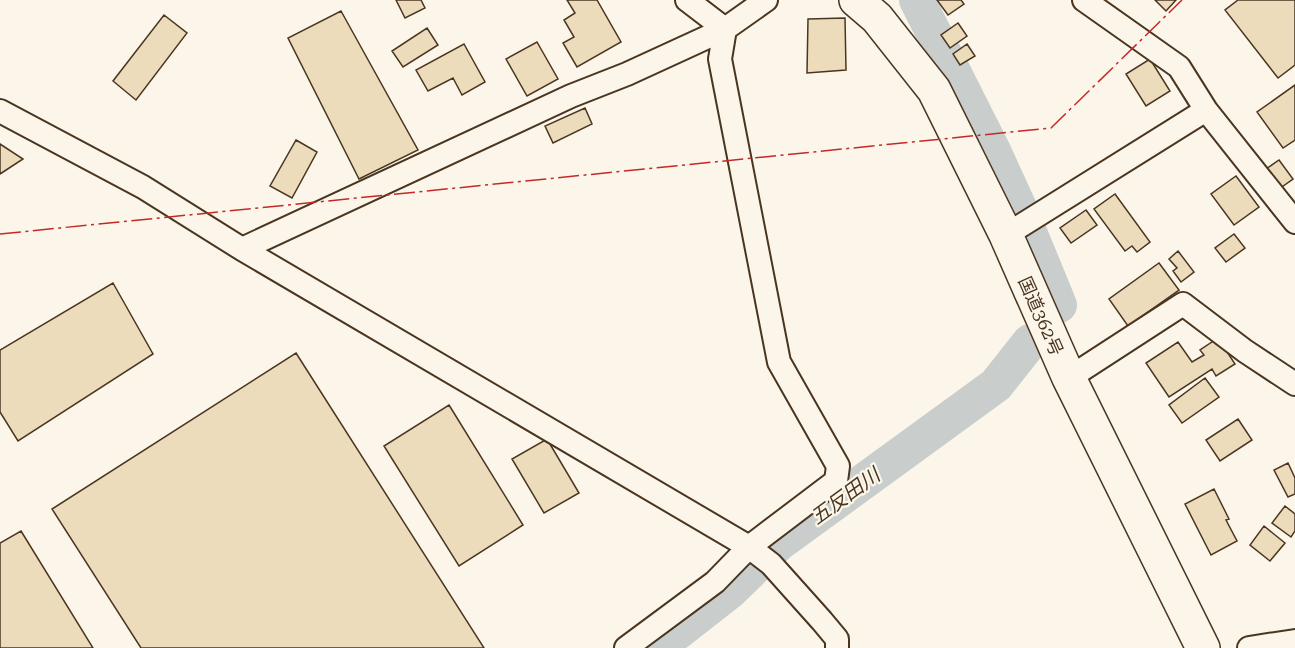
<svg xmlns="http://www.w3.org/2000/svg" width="1295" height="648" font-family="'Roboto Serif','Noto Sans JP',serif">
	<rect width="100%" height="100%" fill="#fbf6e9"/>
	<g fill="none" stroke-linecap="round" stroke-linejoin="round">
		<path stroke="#c9cecd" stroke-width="36" d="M917,0L993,151L1020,210
			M1029,232L1059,305
			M657,648L731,590L779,543L996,385L1030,342"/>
	</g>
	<path fill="#ecdcbc" stroke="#4a3520" stroke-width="1.5" d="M396,0H421L425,8L405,18Z
		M567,0H597L621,42L577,67L563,43L574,37L564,20L575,13Z
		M937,0H961L964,4L948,15Z
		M1155,0H1176L1166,11Z
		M1238,0H1295V65L1278,78L1225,10Z
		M341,11L418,150L359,179L288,38Z
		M164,15L187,33L136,100L113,81Z
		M845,18L846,70L807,73L808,19Z
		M958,23L967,36L950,48L941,35Z
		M427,28L438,45L403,67L392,51Z
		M537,42L558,79L527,96L506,59Z
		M464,44L485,82L462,95L453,78L428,91L416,70Z
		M967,44L975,56L960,65L953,54Z
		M1150,59L1170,91L1146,106L1126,74Z
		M1295,85V140L1283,148L1257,112Z
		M585,108L592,124L553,143L545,126Z
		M296,140L317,152L292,198L270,186Z
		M0,144L23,159L0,174Z
		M1279,160L1293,179L1279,189L1266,169Z
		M1236,176L1259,207L1234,225L1211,194Z
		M1115,194L1150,242L1137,252L1132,246L1125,251L1094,209Z
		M1086,210L1097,225L1071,243L1060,228Z
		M1234,234L1245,248L1226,262L1215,248Z
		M1178,251L1194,272L1181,282L1173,271L1177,268L1169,259Z
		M1159,263L1179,290L1128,326L1109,299Z
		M113,283L153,354L18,441L0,412V350Z
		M1218,338L1235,364L1216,376L1212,369L1169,397L1146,363L1178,342L1192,362L1204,355L1200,350Z
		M296,353L484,648H141L52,509Z
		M1205,378L1219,397L1182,423L1169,405Z
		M449,405L523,525L459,566L384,446Z
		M1238,419L1252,440L1220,461L1206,440Z
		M547,439L579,493L544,513L512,459Z
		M1288,463L1295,478V494L1288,497L1274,470Z
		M1214,489L1229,519L1226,520L1237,541L1211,555L1185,504Z
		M1285,506L1295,514V531L1291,537L1272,523Z
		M1264,526L1285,543L1270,561L1250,545Z
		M21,531L93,648H0V543Z"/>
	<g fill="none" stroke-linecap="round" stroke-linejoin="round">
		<defs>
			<path id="minor" d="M687,0L725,29
				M1084,0L1179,67L1206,110L1295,222
				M0,111L143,187L242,249L749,547L771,564L822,621L837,639V648
				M1006,235L1206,110
				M242,249L571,96L627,74L725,29L766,0
				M1069,378L1183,304L1245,351L1295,384
				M626,648L715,582L749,547L836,481L838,466L779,362L720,59L725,29
				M1249,648L1295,641"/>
			<path id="highway" d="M856,0L877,18L934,90L1006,235L1069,378L1203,648"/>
		</defs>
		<use href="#minor" stroke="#4a3520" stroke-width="26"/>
		<use href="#highway" stroke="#4a3520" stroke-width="36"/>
		<use href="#minor" stroke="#fbf6e9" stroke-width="22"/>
		<use href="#highway" stroke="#fbf6e9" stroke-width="33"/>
		<path stroke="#c62828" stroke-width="1.5" stroke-dasharray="21 4.5 3 4.5" stroke-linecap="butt" d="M0,234L1051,128L1182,0"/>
	</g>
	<g text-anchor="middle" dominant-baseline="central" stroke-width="4.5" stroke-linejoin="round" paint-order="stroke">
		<g font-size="18" fill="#4a3520" stroke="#fbf6e9">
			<text transform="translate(1041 316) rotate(66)">国道362号</text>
		</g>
		<g font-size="20" font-style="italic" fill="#4a3520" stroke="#fbf6e9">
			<text transform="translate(845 496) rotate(-36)">五反田川</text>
		</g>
	</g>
</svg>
